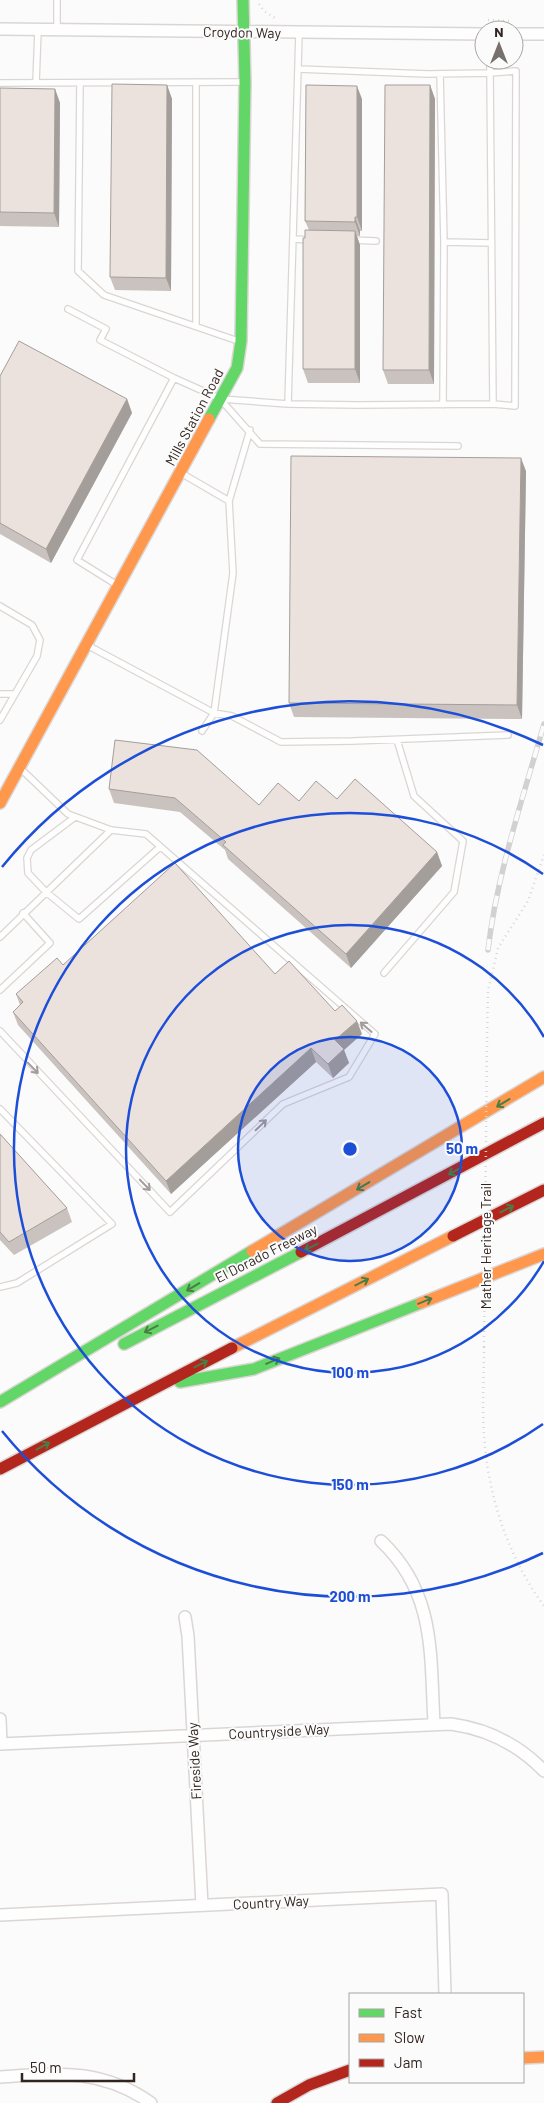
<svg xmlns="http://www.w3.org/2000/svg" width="544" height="2103" font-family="Barlow,sans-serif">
	<rect width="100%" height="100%" fill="#fbfbfb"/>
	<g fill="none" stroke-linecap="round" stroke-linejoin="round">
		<defs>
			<path id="lane" d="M57,30V0
				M298,69L428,74L490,73V60
				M440,74L444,242
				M196,82V325
				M0,83L243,82
				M36,83L38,30
				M80,83L78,271L104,295L238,341
				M293,239L311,240
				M350,240L376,241
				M68,309L106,329L100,340L174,378L221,399L288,404L357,405L493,404L490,73L516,71L515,406L493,404
				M222,401L260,444L458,446
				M288,404L299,33
				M443,405L444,242L491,243
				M181,473L229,501
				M117,585L77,560L174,378
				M0,606L32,625L40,640L37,656L0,720
				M87,645L214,713L232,716L281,742L353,741L508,735
				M0,694H14
				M202,731L214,713L233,573L229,501L250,430
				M75,817L31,850L27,858L28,873L46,892L79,919L160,847
				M0,937L111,830
				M384,973L454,892L463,841L414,796L397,740
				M0,990L50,943L23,913
				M0,1031L170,1212L283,1104L349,1077L375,1034L146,834L111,830L68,814L21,769
				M0,1109L112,1224L17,1283L0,1287"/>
			<path id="street" d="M0,29L484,34
				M514,34H544
				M381,1541C436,1593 430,1654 434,1723
				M185,1617L188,1636L202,1905
				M0,1719L1,1744
				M0,1744L451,1724C487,1729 518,1744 544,1771
				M0,1915L442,1894L445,1994
				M0,2077C58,2073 101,2068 151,2103"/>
			<path id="fast" d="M209,419L237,368L241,341L245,82L243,0
				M124,1344L301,1252
				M180,1382L254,1369L421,1303
				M0,1402L252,1251"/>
			<path id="slow" d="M0,803L209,419
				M252,1251L544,1077
				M421,1303L544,1254
				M232,1348L453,1236
				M523,2058L544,2057"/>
			<path id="jam" d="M453,1236L544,1190
				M301,1252L544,1123
				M0,1469L232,1348
				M277,2103L309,2085L350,2070"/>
		</defs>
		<use href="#lane" stroke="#dbd6d3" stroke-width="8"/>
		<use href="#street" stroke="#dbd6d3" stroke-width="14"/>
		<use href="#fast" stroke="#dbd6d3" stroke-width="14"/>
		<use href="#slow" stroke="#dbd6d3" stroke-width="14"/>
		<use href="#jam" stroke="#dbd6d3" stroke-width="14"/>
		<path stroke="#d8d7d7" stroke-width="2.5" stroke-dasharray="1 4" stroke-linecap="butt" d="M259,4L264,11L275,18
			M488,20L510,21
			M487,1038L488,991L498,948L528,901L544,855
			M484,1347C484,1376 482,1406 484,1435C488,1496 508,1557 544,1606"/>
		<use href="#lane" stroke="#fefefe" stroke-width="5.5"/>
		<use href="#street" stroke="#fefefe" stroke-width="11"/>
		<use href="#fast" stroke="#63d668" stroke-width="11"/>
		<use href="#slow" stroke="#ff974d" stroke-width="11"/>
		<use href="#jam" stroke="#b3261e" stroke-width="11"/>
		<defs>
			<path id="rail" d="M488,950C497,873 523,798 544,724"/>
		</defs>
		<use href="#rail" stroke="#d2d1d0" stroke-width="5.5"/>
		<use href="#rail" stroke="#fbfbfb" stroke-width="4" stroke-dasharray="11" stroke-linecap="butt"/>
		<path stroke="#d8d7d7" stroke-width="2.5" stroke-dasharray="1 4" stroke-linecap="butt" d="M484,1347L487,1038"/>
	</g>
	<path fill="#cac2be" d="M167,85L172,99L171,291L115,290L110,277Z
		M430,85L435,99L434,384H388L383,370Z
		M0,88L55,89L60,103L59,227L0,226Z
		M362,99V231H360V236H357L360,245V383H308L303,369L305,238L309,230L305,221Z
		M0,376L127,399L132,413L51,563L0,534Z
		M526,471L522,719L294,717L289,703Z
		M109,789L259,805L337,799L437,852L442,866L351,968L228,859L225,850L180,812L114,803Z
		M63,965L275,974L335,1011L362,1034L344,1050L349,1063L333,1078L316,1062L171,1194L18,1025L13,1012L20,1005L16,994Z
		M0,1134L67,1208L72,1222L14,1255L0,1240Z"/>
	<path fill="#a49e9b" d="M167,85L172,99L171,291L166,278Z
		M430,85L435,99L434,384L429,370Z
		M357,86L362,99V231L357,217Z
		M55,89L60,103L59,227L54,213Z
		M355,217L360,231V236L355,222Z
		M355,231L360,245V383L355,369Z
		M127,399L132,413L51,563L46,549Z
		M521,458L526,471L522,719L517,705Z
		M437,852L442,866L351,968L346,954Z
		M357,1021L362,1034L344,1050L349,1063L333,1078L328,1064L335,1040Z
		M311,1048L316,1062L171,1194L166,1181Z"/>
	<path fill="#ebe2dd" stroke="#a49e9b" d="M112,84L167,85L166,278L110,277Z
		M306,85L357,86V217H355V222L305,221Z
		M385,85H430L429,370H383Z
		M0,88L55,89L54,213L0,212Z
		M305,230L355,231V369H303V238H305Z
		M19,341L127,399L46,549L0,523V376Z
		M291,456L521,458L517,705L289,703Z
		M115,740L197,750L259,805L278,783L299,801L316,781L337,799L355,779L437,852L346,954L223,845L226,842L175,798L109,789Z
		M175,863L275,974L289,961L335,1011L342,1005L357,1021L335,1040L344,1049L328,1064L311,1048L166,1181L13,1012L23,1002L16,994L57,958L63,965Z
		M0,1134L67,1208L9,1242L0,1232Z"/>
	<defs><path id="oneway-shaft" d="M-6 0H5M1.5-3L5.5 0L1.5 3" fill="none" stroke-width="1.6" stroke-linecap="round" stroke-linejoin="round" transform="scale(1.25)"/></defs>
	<g stroke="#a29c9a">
		<use href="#oneway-shaft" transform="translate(366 1027) rotate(-139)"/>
		<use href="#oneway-shaft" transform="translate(33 1068) rotate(46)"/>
		<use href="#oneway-shaft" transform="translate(261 1125) rotate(-44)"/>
		<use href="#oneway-shaft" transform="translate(145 1185) rotate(46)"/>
	</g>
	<g stroke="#4a7e44">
		<use href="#oneway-shaft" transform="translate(503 1103) rotate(149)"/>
		<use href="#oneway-shaft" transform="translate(455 1171) rotate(151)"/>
		<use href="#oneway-shaft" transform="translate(363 1186) rotate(149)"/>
		<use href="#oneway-shaft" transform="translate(507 1209) rotate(-27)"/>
		<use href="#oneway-shaft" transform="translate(311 1247) rotate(153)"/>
		<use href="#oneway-shaft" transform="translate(362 1282) rotate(-27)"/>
		<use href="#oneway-shaft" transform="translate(193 1287) rotate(149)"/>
		<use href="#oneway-shaft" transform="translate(425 1301) rotate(-22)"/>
		<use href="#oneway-shaft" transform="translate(151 1329) rotate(153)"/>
		<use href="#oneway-shaft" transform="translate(273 1361) rotate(-22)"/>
		<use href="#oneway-shaft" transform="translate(201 1364) rotate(-27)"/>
		<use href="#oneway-shaft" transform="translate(43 1446) rotate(-28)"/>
	</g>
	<circle cx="350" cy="1149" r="112" fill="#1d4ed8" fill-opacity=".12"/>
	<g fill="none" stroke="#1d4ed8" stroke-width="2.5">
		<circle cx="350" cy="1149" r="112"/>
		<path d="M544 1261A224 224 0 1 1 544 1037"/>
		<path d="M543 1424A336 336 0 1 1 543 874"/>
		<path d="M543 1553A448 448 0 0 1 2 1431M2 867A448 448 0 0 1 543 745"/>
	</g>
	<g text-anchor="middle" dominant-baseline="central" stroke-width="4" stroke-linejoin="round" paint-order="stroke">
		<g font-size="14" fill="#312520" stroke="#fbfbfb">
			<text transform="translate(242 32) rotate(1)">Croydon Way</text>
			<text transform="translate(194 417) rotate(-62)">Mills Station Road</text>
			<text transform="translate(485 1246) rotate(-90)">Mather Heritage Trail</text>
			<text transform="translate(266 1253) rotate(-27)">El Dorado Freeway</text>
			<text transform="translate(279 1731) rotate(-3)">Countryside Way</text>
			<text transform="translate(194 1761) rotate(-93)">Fireside Way</text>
			<text transform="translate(271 1902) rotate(-3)">Country Way</text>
		</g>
	</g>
	<circle cx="350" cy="1149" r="8" fill="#1d4ed8" stroke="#fbfbfb" stroke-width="2.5"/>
	<g font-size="15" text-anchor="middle" font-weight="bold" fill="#1d4ed8" stroke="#fbfbfb" stroke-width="4" stroke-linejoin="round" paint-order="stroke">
		<text x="462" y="1154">50 m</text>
		<text x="350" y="1378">100 m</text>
		<text x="350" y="1490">150 m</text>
		<text x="350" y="1602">200 m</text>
	</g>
	<rect x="349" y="1993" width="175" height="90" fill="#fbfbfb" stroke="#aaa5a3"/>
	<rect x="359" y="2009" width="25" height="8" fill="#63d668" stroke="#aaa5a3"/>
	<text x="394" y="2018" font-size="15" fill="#312520">Fast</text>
	<rect x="359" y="2034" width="25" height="8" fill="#ff974d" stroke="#aaa5a3"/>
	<text x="394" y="2043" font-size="15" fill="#312520">Slow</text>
	<rect x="359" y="2059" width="25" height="8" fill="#b3261e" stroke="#aaa5a3"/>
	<text x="394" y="2068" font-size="15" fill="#312520">Jam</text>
	<g transform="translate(499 45)"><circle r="24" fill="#fbfbfb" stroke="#aaa5a3"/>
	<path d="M0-4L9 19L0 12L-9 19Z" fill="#78706d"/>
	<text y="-8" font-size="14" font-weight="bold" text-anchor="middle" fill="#312520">N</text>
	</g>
	<path d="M22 2073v8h112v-8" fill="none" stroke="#312520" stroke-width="2.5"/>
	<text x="30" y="2073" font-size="15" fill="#312520" stroke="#fbfbfb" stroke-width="4" paint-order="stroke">50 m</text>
</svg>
